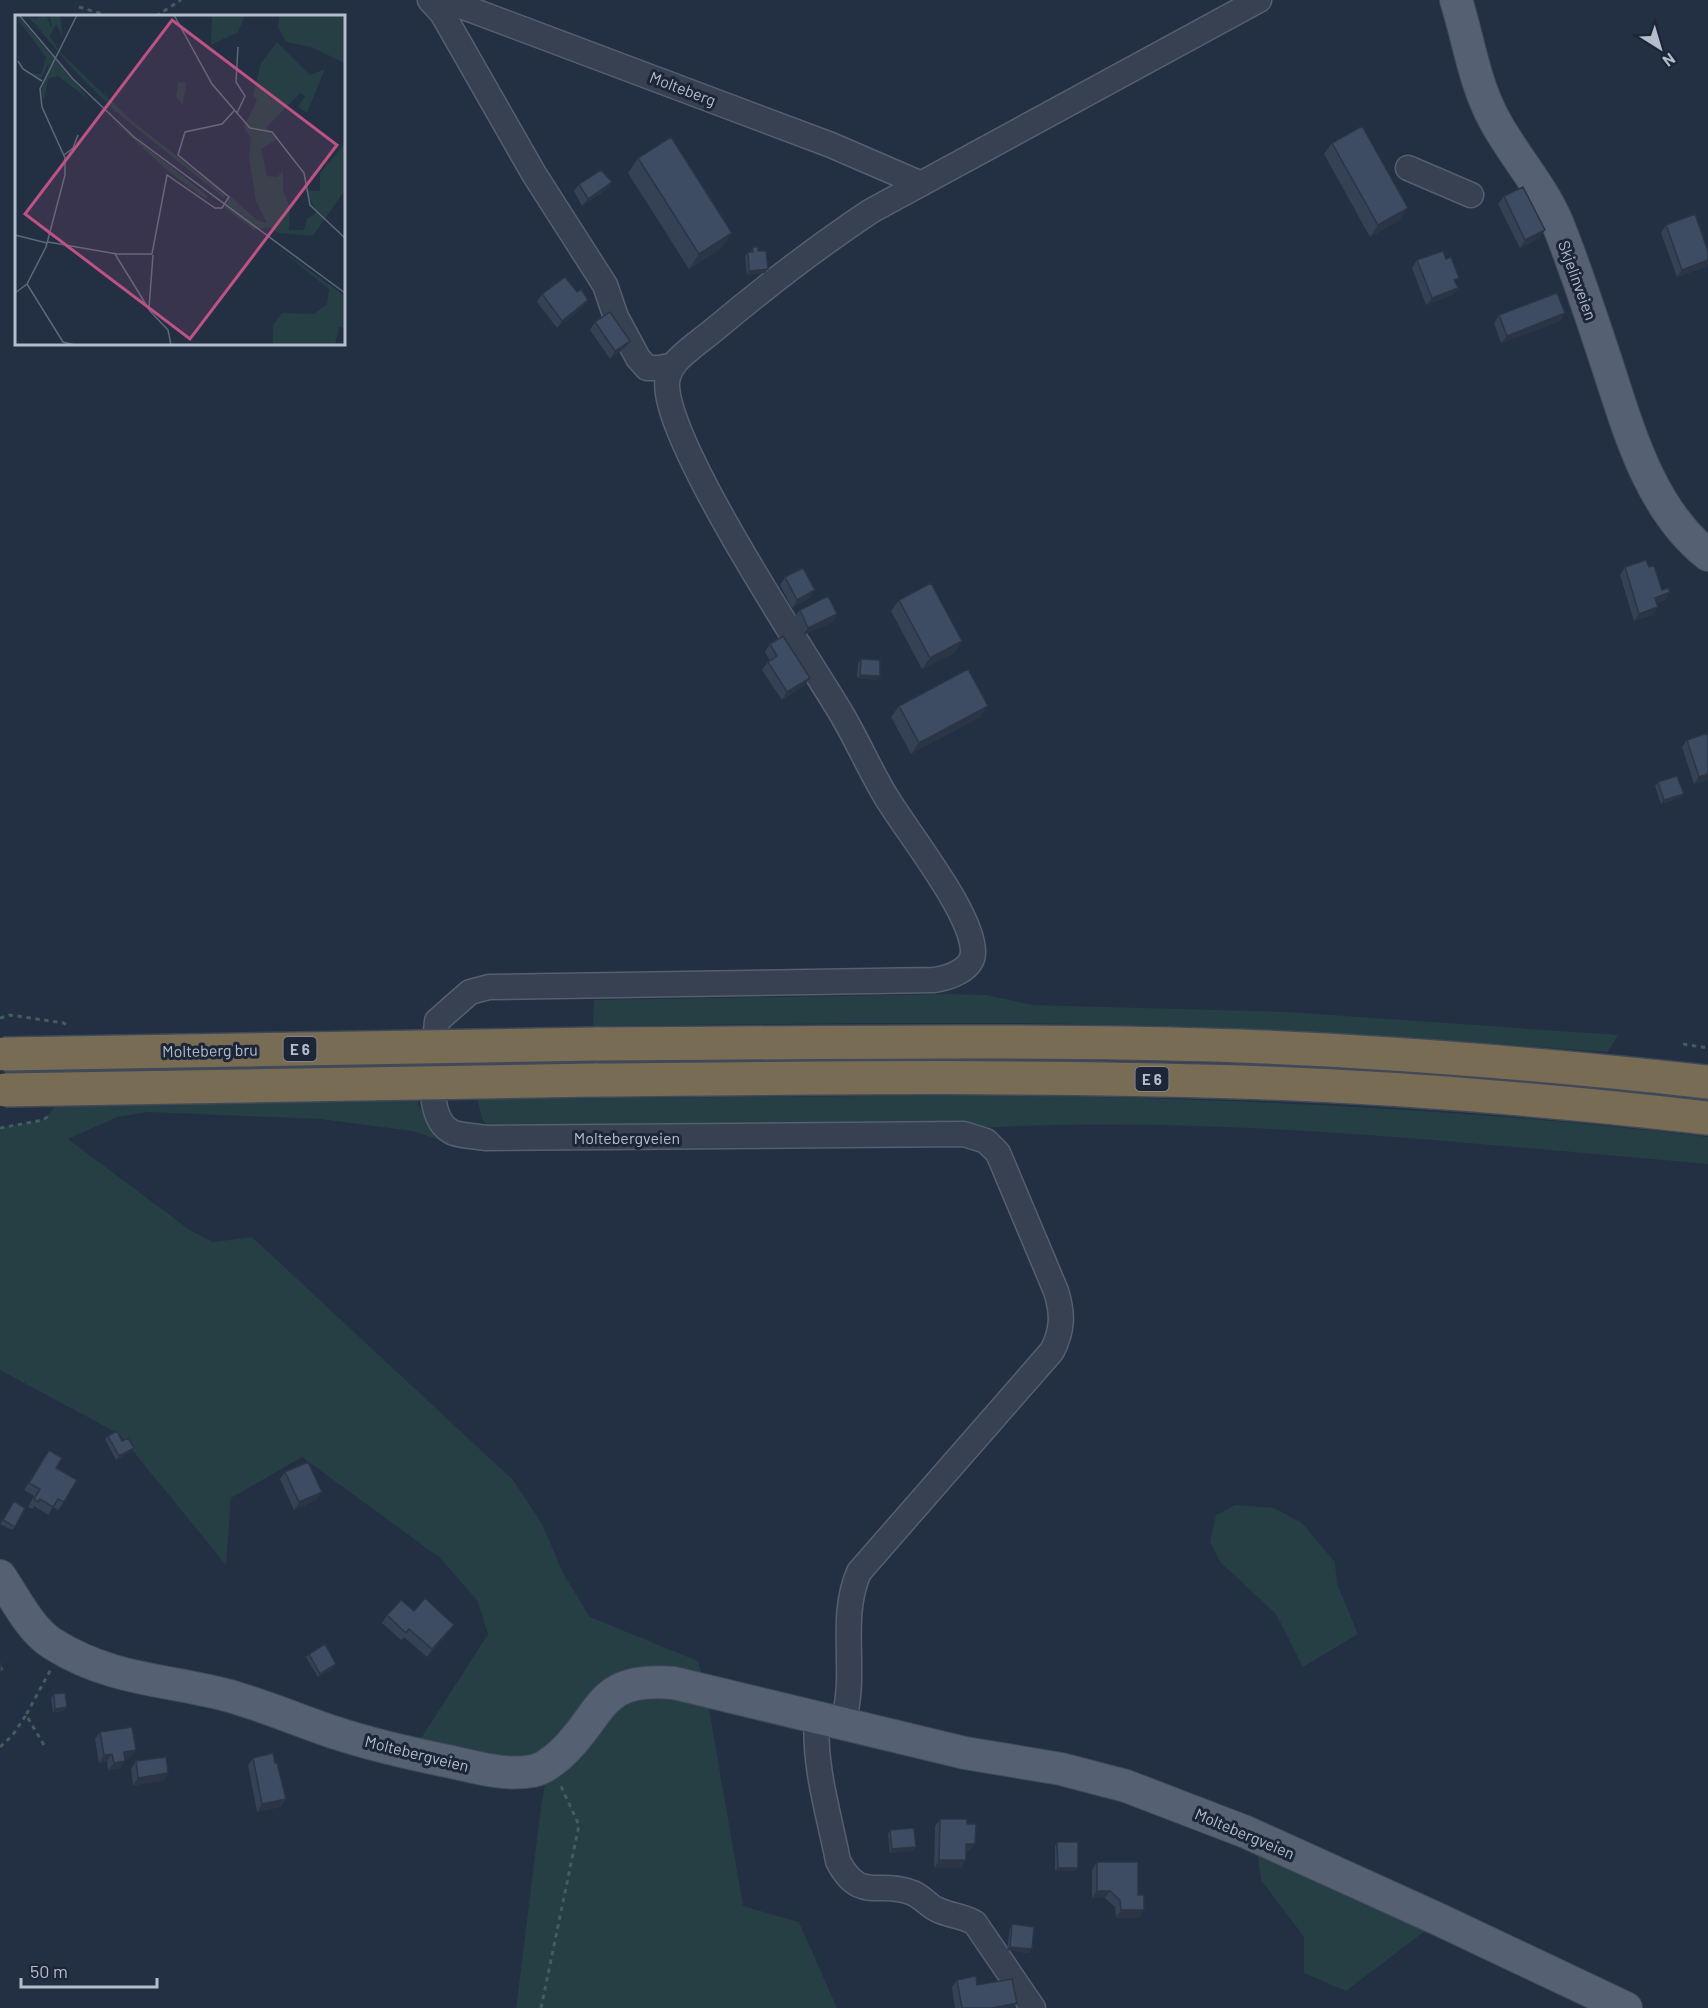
<svg xmlns="http://www.w3.org/2000/svg" width="1708" height="2008" font-family="Barlow,sans-serif">
	<rect width="100%" height="100%" fill="#232f43"/>
	<path fill="#253f44" d="M948,994L986,995L1033,1005L1288,1012L1618,1035L1608,1052C1471,1042 1333,1032 1196,1027C995,1020 794,1024 593,1026L594,1000Z
		M420,1033L418,1105L447,1142L412,1131L320,1119L148,1112L117,1117L68,1139L191,1231L213,1242L252,1237L513,1480L542,1524L564,1575L590,1617L698,1661L706,1691L743,1906L799,1922L837,2008H516L542,1799L550,1764L411,1754L488,1634L477,1600L440,1558L302,1457L231,1498L226,1565L119,1434L0,1370V1128L43,1120L119,1037Z
		M1004,1095C1239,1099 1474,1109 1708,1137V1164C1466,1144 1220,1114 977,1128L491,1130L483,1121L477,1099Z
		M1235,1505L1274,1508L1302,1523L1335,1562L1337,1584L1358,1634L1303,1667L1276,1614L1220,1562L1210,1542L1216,1515Z
		M1257,1850L1433,1925L1346,1991L1304,1973V1937L1261,1880Z"/>
	<g fill="none" stroke-linecap="round" stroke-linejoin="round">
		<defs>
			<path id="minor" d="M430,0L442,13L534,174L605,285L616,317L638,358L647,368H660L674,365
				M445,0L831,145L919,183
				M1408,168L1471,195
				M817,1716C813,1765 829,1814 838,1861C860,1904 880,1879 913,1893C922,1897 928,1905 936,1909C949,1916 962,1915 975,1923L1033,2008
				M843,1722C858,1673 838,1620 859,1572L1052,1351C1063,1330 1063,1313 1056,1291L998,1153L986,1141L964,1134L486,1138C476,1136 458,1136 450,1131C422,1114 435,1048 437,1021L470,992L489,987L934,980C948,978 974,970 973,951C972,912 907,832 885,795C869,768 857,740 841,713C809,659 654,428 668,377C669,373 672,367 674,364C685,351 702,340 715,329C765,287 817,247 871,211L1259,0"/>
			<path id="major" d="M1456,0C1469,41 1474,83 1495,121C1514,156 1541,185 1557,222C1576,269 1591,316 1607,364C1629,431 1650,509 1708,555
				M0,1576C15,1598 30,1630 53,1644C110,1680 164,1679 226,1695C263,1705 297,1720 333,1732C372,1745 412,1754 452,1762C479,1768 505,1776 533,1771C543,1769 552,1762 560,1755C605,1714 596,1676 674,1683L965,1753L1061,1769L1126,1786L1246,1832L1440,1920L1626,2008"/>
			<path id="highway" d="M597,1044C811,1043 1025,1039 1240,1046C1396,1052 1552,1065 1708,1082
				M595,1080C810,1078 1024,1075 1239,1082C1396,1087 1552,1100 1708,1118"/>
		</defs>
		<use href="#minor" stroke="#555f6f" stroke-width="27"/>
		<use href="#major" stroke="#414a5b" stroke-width="34"/>
		<use href="#highway" stroke="#3f4959" stroke-width="36"/>
		<path stroke="#435c60" stroke-width="3" stroke-dasharray="4.5 4.5" stroke-linecap="butt" d="M79,7L109,16
			M156,16L181,0
			M0,1018L10,1015L64,1023L68,1027
			M1683,1044L1708,1048
			M0,1128L43,1120L50,1115
			M44,1745L26,1715L51,1669
			M0,1747L12,1736L26,1715
			M541,2008L579,1825L560,1784"/>
		<use href="#minor" stroke="#374152" stroke-width="24"/>
		<use href="#major" stroke="#556072" stroke-width="32"/>
		<use href="#highway" stroke="#796c54" stroke-width="33"/>
		<defs>
			<path id="highway-bridge" d="M4,1054L597,1044
				M5,1090L595,1080"/>
		</defs>
		<use href="#highway-bridge" stroke="#3f4959" stroke-width="36" stroke-linecap="butt"/>
		<use href="#highway-bridge" stroke="#796c54" stroke-width="33"/>
	</g>
	<path fill="#354155" d="M1332,143L1400,220L1370,237L1324,154Z
		M638,158L722,248L689,269L628,173Z
		M579,184L607,189L582,206L574,191Z
		M1504,196L1539,238L1520,248L1498,204Z
		M1666,225L1708,251V263L1706,267L1677,277L1661,233Z
		M753,247L758,251L765,273L747,275L745,256L748,252H751Z
		M1446,259L1458,288L1452,295L1426,305L1412,268L1417,260Z
		M577,292L588,300L583,307L557,328L537,302L542,294Z
		M1565,313L1560,321L1501,343L1494,323L1499,315Z
		M595,322L625,348L610,359L590,330Z
		M1625,567H1649L1662,590L1670,592L1665,600L1657,603L1653,615L1634,621L1620,575Z
		M785,577L810,598L792,608L780,585Z
		M899,600L962,641L954,653L922,669L891,611Z
		M800,610L837,614L832,622L803,635L794,617Z
		M770,644L805,685L782,700L762,670L768,662L770,661L765,652Z
		M861,659L878,680L857,678L858,663Z
		M899,706H988L980,717L911,754L891,717Z
		M1708,733V780L1694,784L1682,747L1687,740Z
		M1658,782L1684,794L1681,797L1661,804L1655,786Z
		M108,1436L122,1441L131,1452L116,1460L105,1439Z
		M49,1450L56,1468L64,1502L58,1510L53,1507L48,1515L34,1506L33,1509L28,1507L34,1496L24,1490Z
		M285,1472L316,1500L294,1510L280,1479Z
		M14,1501L15,1527L12,1530L0,1524Z
		M414,1611L449,1632L427,1657L404,1637L401,1640L382,1623L387,1615Z
		M309,1654L336,1664L334,1668L318,1677L306,1657Z
		M54,1694L67,1707L64,1711L53,1712L51,1698Z
		M100,1732L136,1750L130,1758L125,1759V1761L120,1768L108,1770L107,1761L99,1763L95,1739Z
		M253,1758L286,1799L280,1807L257,1812L248,1765Z
		M136,1761L168,1773L163,1781L133,1785L131,1769Z
		M940,1819L967,1824L970,1851H966L961,1868H934L935,1826Z
		M890,1830L913,1851L890,1853L888,1834Z
		M1057,1842L1078,1868L1075,1871H1055V1846Z
		M1097,1862L1139,1918H1116L1115,1907L1105,1898H1092V1870Z
		M1012,1924L1029,1953L1007,1950L1010,1928Z
		M957,1980L977,1985L1017,2003L1013,2008H955L952,1987Z"/>
	<path fill="#2b3545" d="M612,182L607,189L582,206L588,199Z
		M1408,208L1400,220L1370,237L1378,225Z
		M1545,230L1539,238L1520,248L1525,240Z
		M732,233L722,248L689,269L699,254Z
		M1708,260V263L1706,267L1677,277L1682,270Z
		M768,269L765,273L747,275L749,271Z
		M1458,288L1452,295L1426,305L1432,298Z
		M588,300L583,307L557,328L562,321Z
		M1565,313L1560,321L1501,343L1507,336Z
		M630,341L625,348L610,359L615,351Z
		M815,590L810,598L792,608L797,600Z
		M1670,592L1665,600L1650,606L1655,598Z
		M1658,607L1653,615L1634,621L1639,614Z
		M837,614L832,622L803,635L808,628Z
		M962,641L954,653L922,669L930,658Z
		M860,675L880,676L878,680L857,678Z
		M810,678L805,685L782,700L787,692Z
		M988,706L980,717L911,754L919,743Z
		M1708,774V780L1694,784L1699,777Z
		M1684,794L1681,797L1661,804L1664,800Z
		M134,1448L131,1452L116,1460L119,1456Z
		M322,1492L316,1500L294,1510L299,1502Z
		M454,1625L449,1632L427,1657L432,1649Z
		M336,1664L334,1668L318,1677L320,1674Z
		M67,1707L64,1711L53,1712L55,1709Z
		M136,1750L130,1758L119,1760L124,1752Z
		M112,1754L107,1761L99,1763L104,1755Z
		M125,1761L120,1768L108,1770L114,1763Z
		M168,1773L163,1781L133,1785L138,1778Z
		M286,1799L280,1807L257,1812L262,1804Z
		M966,1844H975L970,1851H961Z
		M916,1847L913,1851L890,1853L892,1849Z
		M939,1860H966L961,1868H934Z
		M1058,1868H1078L1075,1871H1055Z
		M1097,1891H1110L1105,1898H1092Z
		M1121,1910H1144L1139,1918H1116Z
		M1010,1947L1032,1949L1029,1953L1007,1950Z
		M1017,2003L1013,2008H992Z"/>
	<path fill="#3e4c63" stroke="#2b3545" stroke-width="1.5" d="M1362,126L1408,208L1378,225L1332,143Z
		M671,137L732,233L699,254L638,158Z
		M601,170L612,182L588,199L579,184Z
		M1523,187L1545,230L1525,240L1504,196Z
		M1695,214L1708,251V260L1682,270L1666,225Z
		M753,247H758V251H766L768,269L749,271L748,252H753Z
		M1443,251L1446,259L1451,257L1459,278L1454,280L1458,288L1432,298L1417,260Z
		M565,277L577,292L581,289L588,300L562,321L542,294Z
		M1557,293L1565,313L1507,336L1499,315Z
		M610,312L630,341L615,351L595,322Z
		M1646,560L1649,567L1654,566L1662,590L1668,588L1670,592L1655,598L1658,607L1639,614L1625,567Z
		M803,568L815,590L797,600L785,577Z
		M931,583L962,641L930,658L899,600Z
		M828,596L837,614L808,628L800,610Z
		M783,636L810,678L787,692L768,662L777,656L770,644Z
		M861,659L880,660V676L860,675Z
		M968,669L988,706L919,743L899,706Z
		M1708,733V774L1699,777L1687,740Z
		M1677,776L1684,794L1664,800L1658,782Z
		M117,1431L122,1441L128,1438L134,1448L119,1456L108,1436Z
		M49,1450L62,1458L56,1468L77,1480L64,1502L58,1499L53,1507L40,1499L38,1502L34,1499L40,1489L29,1483Z
		M308,1462L322,1492L299,1502L285,1472Z
		M14,1501L25,1508L15,1527L3,1520Z
		M425,1598L454,1625L432,1649L409,1629L406,1633L387,1615L401,1600L414,1611Z
		M325,1644L336,1664L320,1674L309,1654Z
		M0,1662L4,1670L0,1672Z
		M65,1693L67,1707L55,1709L54,1694Z
		M132,1727L136,1750L124,1752L125,1761L114,1763L112,1754L104,1755L100,1732Z
		M273,1753L275,1763H277L286,1799L262,1804L253,1758Z
		M166,1757L168,1773L138,1778L136,1761Z
		M940,1819H967V1824H976L975,1844H966V1860H939Z
		M914,1828L916,1847L892,1849L890,1830Z
		M1057,1842H1078V1868H1058Z
		M1097,1862H1138V1895H1144V1910H1121L1120,1900L1110,1891H1097Z
		M1012,1924L1034,1927L1032,1949L1010,1947Z
		M976,1976L977,1985L1012,1979L1017,2003L992,2008H962L957,1980Z"/>
	<g text-anchor="middle" dominant-baseline="central" stroke-width="6" stroke-linejoin="round" paint-order="stroke">
		<g fill="#1c2637" stroke="#86909f" stroke-width="1.5">
			<rect x="283.5" y="1037" width="33" height="24" rx="4.5"/>
			<rect x="1135.5" y="1067" width="33" height="24" rx="4.5"/>
		</g>
		<g font-size="15" font-weight="bold" fill="#b4bdcc">
			<text x="300" y="1049">E 6</text>
			<text x="1152" y="1079">E 6</text>
		</g>
		<g font-size="16" fill="#b4bdcc" stroke="#1c2637">
			<text transform="translate(683 88) rotate(21)">Molteberg</text>
			<text transform="translate(1578 280) rotate(70)">Skjelinveien</text>
			<text transform="translate(210 1050) rotate(-1)">Molteberg bru</text>
			<text x="627" y="1137">Moltebergveien</text>
			<text transform="translate(417 1753) rotate(14)">Moltebergveien</text>
			<text transform="translate(1245 1833) rotate(23)">Moltebergveien</text>
		</g>
	</g>
	<g transform="translate(15 15)">
		<rect width="330" height="330" fill="#232f43"/>
		<path d="M0,0H2L75,85L43,61L33,64L29,86L26,77L35,47L26,63L16,58L26,59L31,43ZM12,0L20,4L31,0L37,14L35,0H45L48,23L41,9L35,21L45,37L117,106L210,179L209,183L99,95L58,54ZM197,0H244L230,1L223,17L196,30ZM264,0H330V48L296,32L271,27L263,12ZM262,27L295,60L310,54L292,98L283,92L290,81L285,78L251,113L263,124L246,134L252,161L262,162L268,156V176L275,192L274,215H289L292,204L302,197L290,175L305,176V158L330,128V175L298,221L264,218L253,212L239,215L210,193L215,181L242,205L252,208L241,186L234,143L236,124L229,112L242,85L238,80L246,48ZM163,67L171,68L168,89L161,82ZM97,105L193,181L191,184L153,156ZM257,228L330,281V313L324,312L320,330H258V310L267,298L299,299L312,289L314,274Z" fill="#253f44"/>
		<path fill="none" stroke="#5d687a" stroke-width="1.5" d="M4,0L58,64L119,122L330,278M159,0L197,69L235,113L257,117L289,158L295,190L330,223M3,46L8,54L27,66M222,98L230,81L221,67L223,32M49,140L58,133L63,120M0,220L32,228M33,227L102,239H137L152,160L200,193H207L214,182L163,140L170,117L207,109L219,96M100,239L135,296L153,315L156,330M12,269L48,327L60,330M0,278L12,269L31,232L50,160V143L27,92L25,74L62,0M134,293L138,240"/>
		<path fill="#bd5283" fill-opacity="0.15" stroke="#bd5283" stroke-width="3" d="M157,5L322,130L175,324L10,199Z"/>
		<rect width="330" height="330" fill="none" stroke="#b4bdcc" stroke-width="3"/>
	</g>
	<g transform="translate(1660 48) rotate(143)" stroke="#1c2637" stroke-width="4.5" paint-order="stroke">
	<path d="M0-4.5L10 22L0 15L-10 22Z" fill="#b4bdcc"/>
	<text y="-9" font-size="16" font-weight="bold" text-anchor="middle" fill="#b4bdcc">N</text>
	</g>
	<path d="M21 1978v9h136v-9" fill="none" stroke="#b4bdcc" stroke-width="3"/>
	<text x="30" y="1978" font-size="18" fill="#b4bdcc" stroke="#1c2637" stroke-width="4.5" paint-order="stroke">50 m</text>
</svg>
